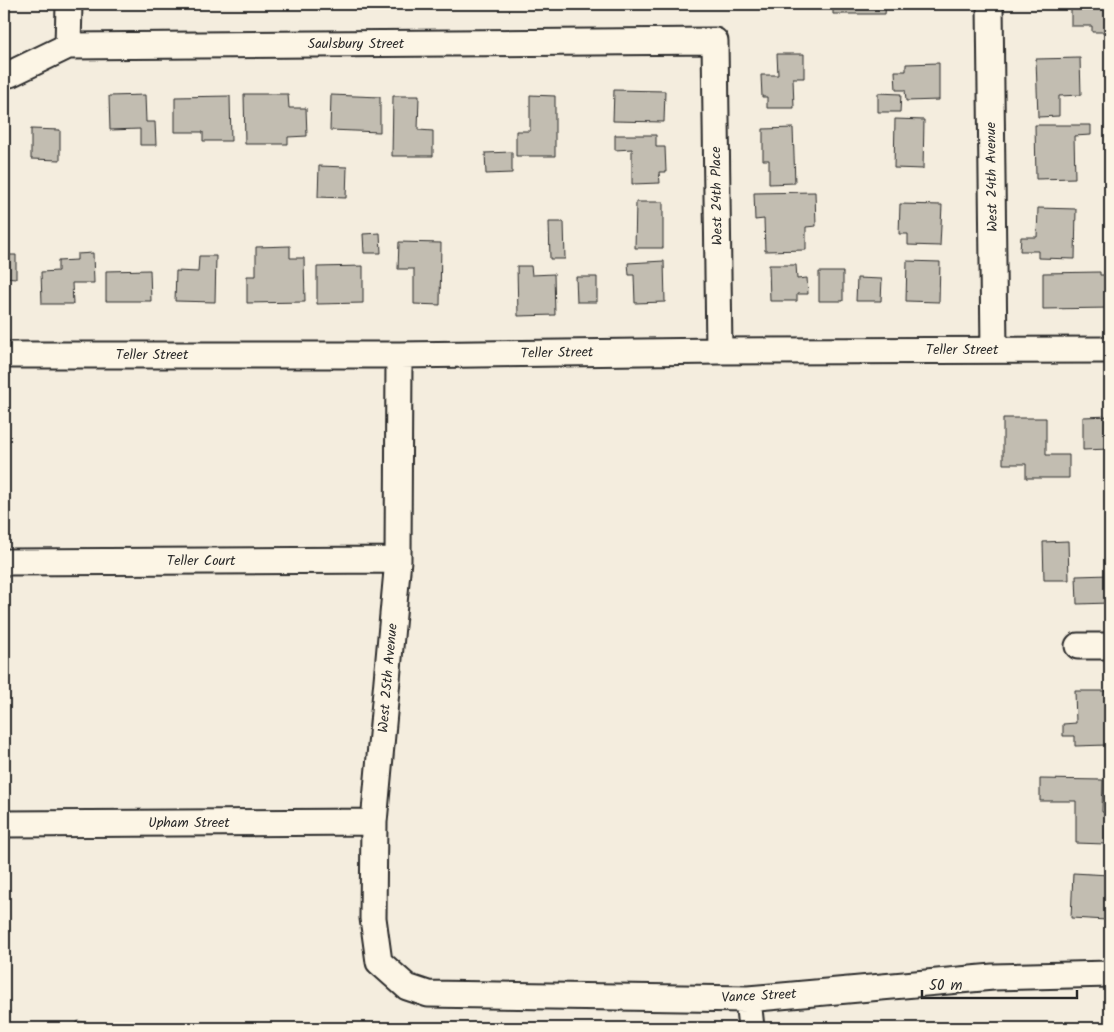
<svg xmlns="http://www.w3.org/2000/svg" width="1114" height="1032" font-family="Kalam,sans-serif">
	<rect width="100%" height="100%" fill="#f4edde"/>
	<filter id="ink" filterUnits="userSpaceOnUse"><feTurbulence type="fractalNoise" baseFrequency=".02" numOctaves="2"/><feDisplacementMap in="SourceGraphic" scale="10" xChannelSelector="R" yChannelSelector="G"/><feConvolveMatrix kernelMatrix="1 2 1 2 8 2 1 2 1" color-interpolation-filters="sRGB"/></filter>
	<g filter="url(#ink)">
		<path fill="#afaaa0" stroke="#7a7771" d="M78,1021L133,1028H71Z"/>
		<path fill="#c2bdb1" stroke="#2b2b2b" d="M833,4H886L885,14H833Z
			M1071,4H1110V32H1092V26H1071Z
			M777,54H804V78H793L794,108H767V97H762L761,75H778Z
			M1080,58L1081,95L1059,96V116L1038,117L1036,59Z
			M939,63V100L906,101L905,90H896L895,71H906V64Z
			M614,90L665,91L664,122L613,121Z
			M878,93L901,94L900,112H878Z
			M244,94H288L289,108H306L307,136L288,137V144H245Z
			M145,95L146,122H155L156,145H140V129L110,130L109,96Z
			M331,95L380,97V132L330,130Z
			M530,95L555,96V156H516V131H530Z
			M230,96L231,141H203V132H175V97Z
			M393,96H419L418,130L433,131V156H392Z
			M895,119L924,120L923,169L894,168Z
			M1035,125H1091V135L1074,136L1075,178L1036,179Z
			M793,128L795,183L769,184V160H763V129Z
			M31,129L60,130V160L31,159Z
			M615,135H656V147H665L666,172H659L660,183L632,184V149L615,150Z
			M512,152V173L486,174L485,153Z
			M319,166L347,167L346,198L318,197Z
			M815,192L816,226L806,227V250L765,251L764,219L755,220L754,193Z
			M636,202H663V248H635Z
			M900,204L942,205L940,246L908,245V234H899Z
			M1038,208L1076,209L1075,259L1038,258V251H1020L1021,237H1037Z
			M549,222H564L565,259H550Z
			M380,233L381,253H364L363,234Z
			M399,242L441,243L440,305L414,304V269H398Z
			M290,246V258H304L305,302L247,303V276H256V247Z
			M93,253L94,283H72L73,304H42L41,272L58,271V261L77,260V254Z
			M4,255H16V278L4,277Z
			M199,256H216L215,302L175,301L176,271L198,272Z
			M664,261L665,302L635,303L634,275H629L628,263Z
			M907,261L940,262L939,302L906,301Z
			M769,265H796L797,279L807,278L808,294H797V301H770Z
			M363,266V303L317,304V267Z
			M517,266H531L532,275L554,274L555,315L518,316Z
			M150,270L151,301H106V271Z
			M819,272H843V301H819Z
			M1100,272V275H1110V308L1043,309V273Z
			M576,277H597V302H577Z
			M857,278L882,279L881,301H856Z
			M1110,416V449L1083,450V417Z
			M1003,418H1046V455H1069V478H1026V464H1003Z
			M1068,541L1069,580H1044L1043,542Z
			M1110,575V603L1077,604L1076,576Z
			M1075,691H1106L1107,745L1075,746V736H1063V724L1076,723Z
			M1040,779L1103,780L1102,812H1106L1105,844L1076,843V801H1040Z
			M1073,873L1109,875L1107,920L1071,918Z"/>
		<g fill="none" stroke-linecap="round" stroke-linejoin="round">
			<defs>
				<path id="minor" d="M990,4L994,350
					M68,46L69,4
					M4,74H10L68,46L715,41L719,351
					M4,355H399L719,351L1110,350
					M399,355L398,560L374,822L373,918L379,962L407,987L428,994L748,999L993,977L1110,974
					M4,562L398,560
					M1078,646H1110
					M4,824L374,822
					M748,999L751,1028"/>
			</defs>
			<use href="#minor" stroke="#2b2b2b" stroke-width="29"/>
			<use href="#minor" stroke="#fcf5e5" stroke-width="25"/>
		</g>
	</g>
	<g text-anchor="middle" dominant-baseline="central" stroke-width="4" stroke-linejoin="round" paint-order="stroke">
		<g font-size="14" fill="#2b2b2b" stroke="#fcf5e5">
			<text x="356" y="44">Saulsbury Street</text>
			<text transform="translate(992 177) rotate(-91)">West 24th Avenue</text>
			<text transform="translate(717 196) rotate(-91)">West 24th Place</text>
			<text x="962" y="350">Teller Street</text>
			<text transform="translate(557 353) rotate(-1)">Teller Street</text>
			<text x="152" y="355">Teller Street</text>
			<text x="201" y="561">Teller Court</text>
			<text transform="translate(388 678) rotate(-85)">West 25th Avenue</text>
			<text x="189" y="823">Upham Street</text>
			<text transform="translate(759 996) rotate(-3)">Vance Street</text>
		</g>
	</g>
	<rect width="1114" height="1032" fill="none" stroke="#fcf5e5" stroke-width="20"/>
	<rect x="10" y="10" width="1094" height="1012" fill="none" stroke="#2b2b2b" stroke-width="2" filter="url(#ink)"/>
	<path d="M922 990v8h155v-8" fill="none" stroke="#2b2b2b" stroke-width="2.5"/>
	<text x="929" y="990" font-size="15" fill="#2b2b2b" stroke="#fcf5e5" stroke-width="4" paint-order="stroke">50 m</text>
</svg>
